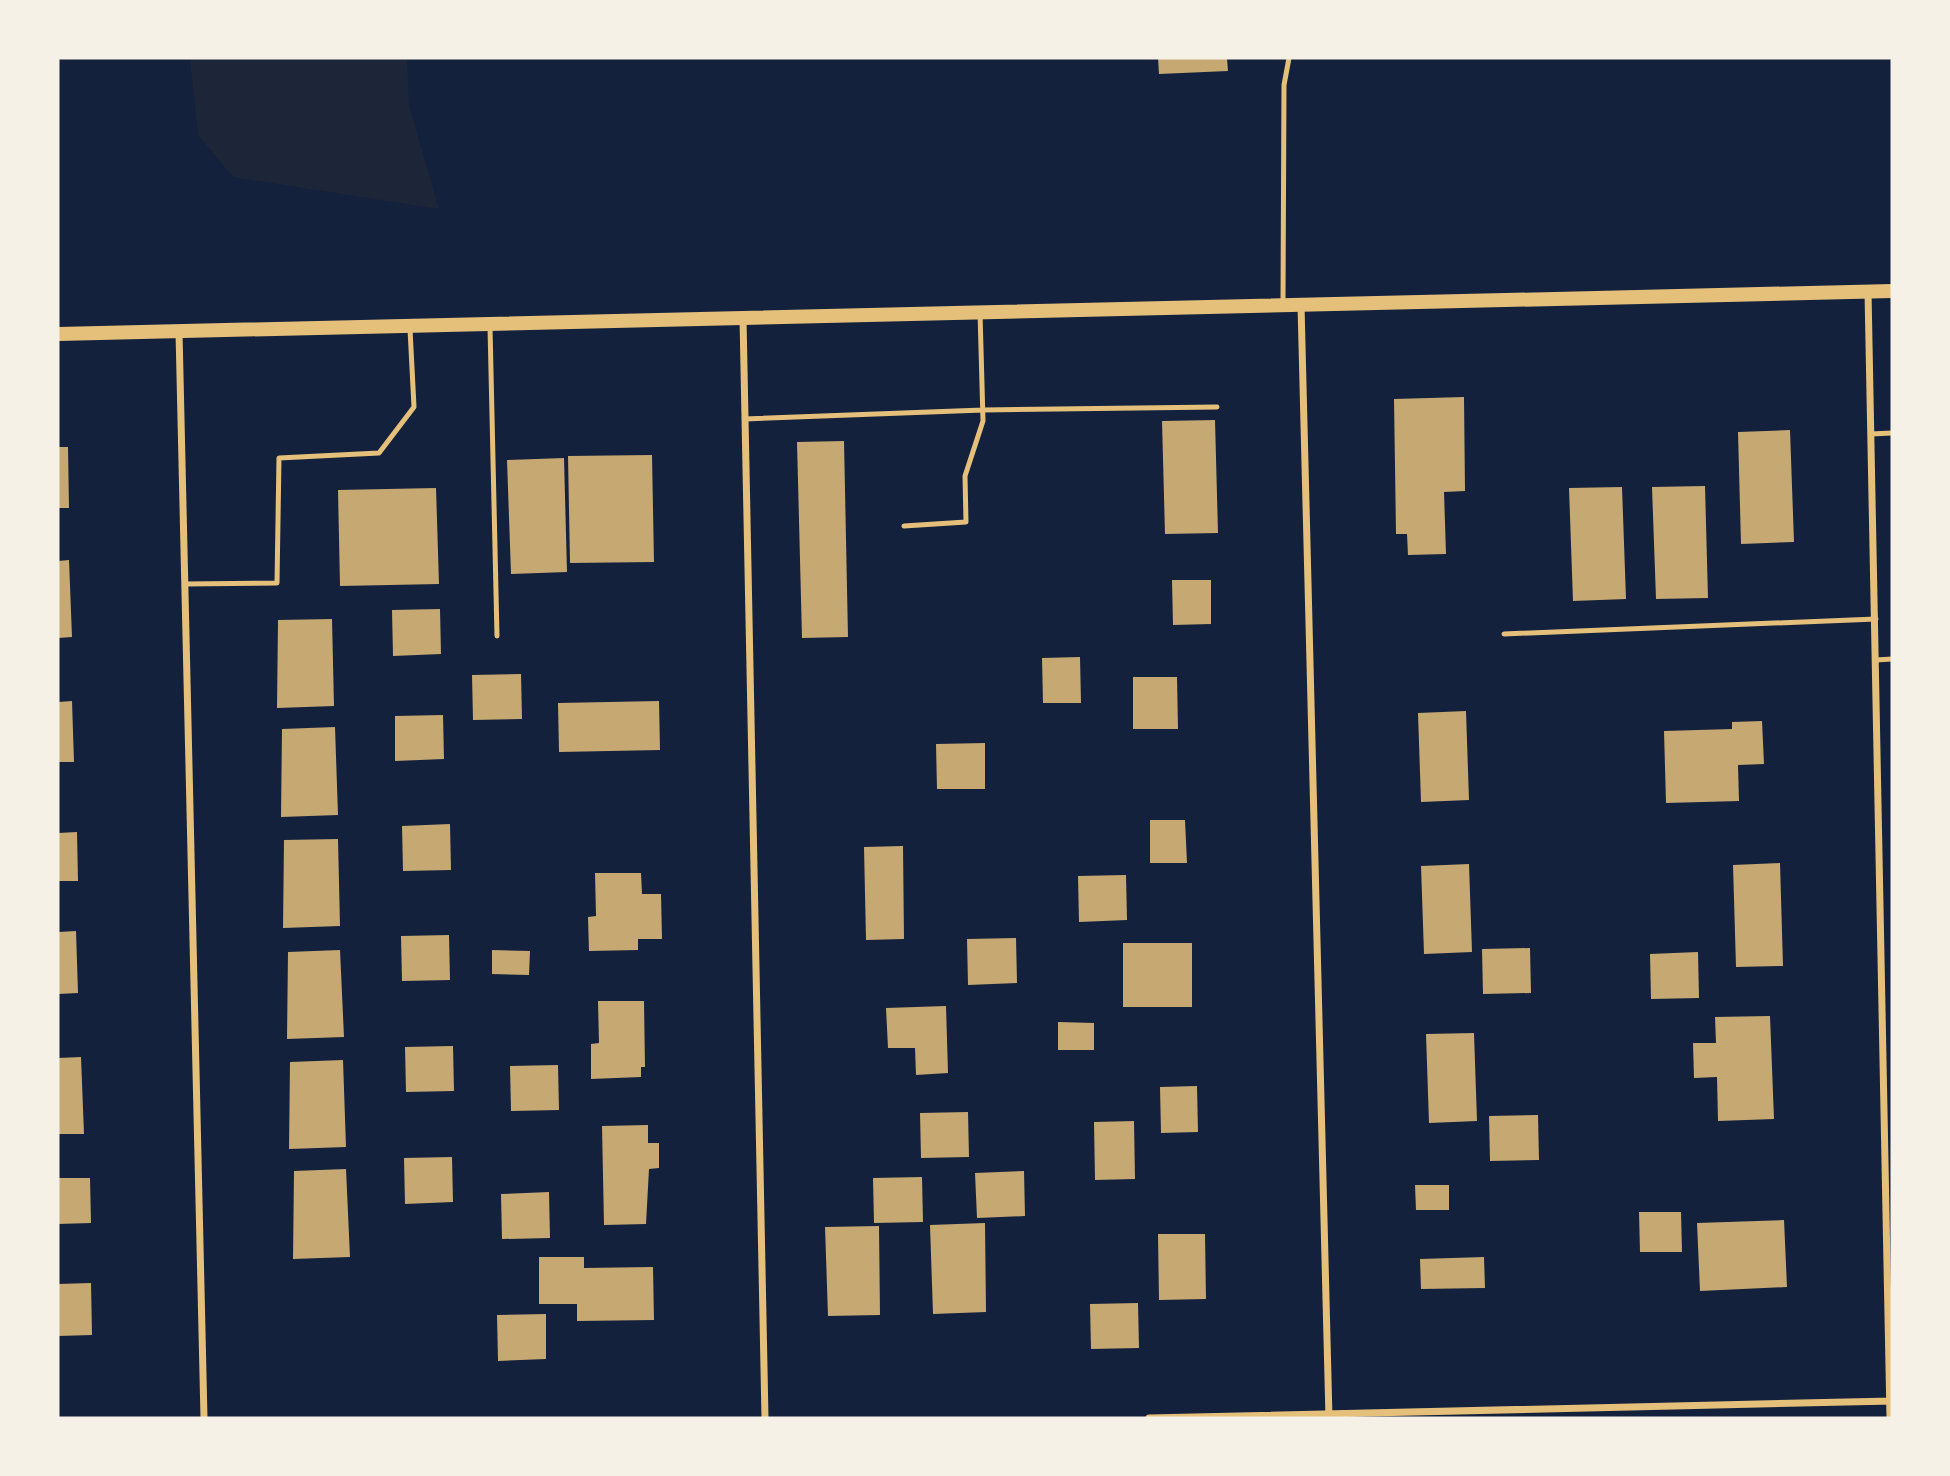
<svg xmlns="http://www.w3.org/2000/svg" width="1950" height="1476" font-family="'DejaVu Sans',sans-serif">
	<rect width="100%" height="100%" fill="#14213d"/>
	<path fill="#1d2539" d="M190,58H407L409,105L439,209L233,177L198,135Z"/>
	<path fill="#c6a872" d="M1158,58H1227L1228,71L1159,74Z
		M1464,397L1465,491L1444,492L1446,554L1408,555L1407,534H1396L1394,399Z
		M1215,420L1218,533L1165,534L1162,421Z
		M1790,430L1794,542L1741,544L1738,432Z
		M844,441L848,637L802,638L797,442Z
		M58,447H68L69,508H58Z
		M652,455L654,562L570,563L568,456Z
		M564,458L567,572L511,574L507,460Z
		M1705,486L1708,598L1656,599L1652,487Z
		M1622,487L1626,599L1573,601L1569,488Z
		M436,488L439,584L340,586L338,490Z
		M69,560L72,637L58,638V561Z
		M1172,580H1211V624L1173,625Z
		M440,609L441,654L393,656L392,610Z
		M332,619L334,706L277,708L278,620Z
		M1080,657L1081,703H1043L1042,658Z
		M521,674L522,719L473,720L472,675Z
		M1133,677H1177L1178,729H1133Z
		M72,701L74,762H58V702Z
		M659,701L660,750L559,752L558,703Z
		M1466,711L1469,800L1421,802L1418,713Z
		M443,715L444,759L395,761V716Z
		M1762,721L1764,764L1738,765L1739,801L1666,803L1664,731L1732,729V722Z
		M335,727L338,815L281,817L282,729Z
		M985,743V789H937L936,744Z
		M1150,820H1185L1187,863H1150Z
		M450,824L451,870L403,871L402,826Z
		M77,832L78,881H58V833Z
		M338,839L340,926L283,928L284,840Z
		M903,846L904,939L866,940L864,847Z
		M1780,863L1783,966L1736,967L1733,865Z
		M1469,864L1472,952L1424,954L1421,866Z
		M595,873H641L642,894H661L662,939H638V950L589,951L588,917L596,916Z
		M1126,875L1127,920L1079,922L1078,876Z
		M76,931L78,993L58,994V932Z
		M449,935L450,980L402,981L401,936Z
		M1016,938L1017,983L968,985L967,939Z
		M1123,943H1192V1007H1123Z
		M1530,948L1531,993L1483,994L1482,949Z
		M340,950L344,1037L287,1039L288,952Z
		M492,950L530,951L529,975L492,974Z
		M1698,952L1699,998L1651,999L1650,954Z
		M598,1001H644L645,1067H641V1077L591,1079V1044L599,1043Z
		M946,1006L948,1073L916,1075L915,1048H888L886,1008Z
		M1770,1016L1774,1119L1718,1121L1717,1077L1694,1078L1693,1043H1716L1715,1017Z
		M1058,1022L1094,1023V1050H1058Z
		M1474,1033L1477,1121L1429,1123L1426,1034Z
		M453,1046L454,1091L406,1092L405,1047Z
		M81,1057L84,1134H58V1058Z
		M343,1060L346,1147L289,1149L290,1062Z
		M558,1065L559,1110L511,1111L510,1066Z
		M1197,1086L1198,1132L1161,1133L1160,1087Z
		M968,1112L969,1157L921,1158L920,1113Z
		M1538,1115L1539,1160L1490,1161L1489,1116Z
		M1134,1121L1135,1179L1095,1180L1094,1122Z
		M648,1125V1143H659V1168L649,1169L646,1224L604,1225L602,1126Z
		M452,1157L453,1202L405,1204L404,1158Z
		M346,1169L350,1257L293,1259L294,1171Z
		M1024,1171L1025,1216L977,1218L975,1173Z
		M922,1177L923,1222L874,1223L873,1178Z
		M58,1178H90L91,1223L58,1224Z
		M1415,1185H1449V1210H1416Z
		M549,1192L550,1238L502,1239L501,1194Z
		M1639,1212H1681L1682,1252H1640Z
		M1784,1220L1787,1287L1700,1291L1697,1223Z
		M985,1223L986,1312L933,1314L930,1225Z
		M879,1226L880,1315L828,1316L825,1227Z
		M1158,1234H1205L1206,1299L1159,1300Z
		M539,1257H584V1268L653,1267L654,1320L577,1321V1304H539Z
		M1484,1257L1485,1288L1421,1289L1420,1259Z
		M91,1283L92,1335L58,1336V1284Z
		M1138,1303L1139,1348L1091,1349L1090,1304Z
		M546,1314V1359L498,1361L497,1315Z"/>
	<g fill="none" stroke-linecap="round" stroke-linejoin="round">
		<path stroke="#e5c07b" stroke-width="5" d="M1283,302L1284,85L1289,58
			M490,327L497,636
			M745,419L983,410L1217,407
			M1871,434L1892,433
			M904,526L966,522L965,476L983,421L980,312
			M185,584L277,583L279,458L379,453L414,407L410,329
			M1504,634L1876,619
			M1876,660L1892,659"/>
		<path stroke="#e5c07b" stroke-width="7" d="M1868,292L1890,1418
			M1301,305L1329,1418
			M743,318L765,1418
			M179,332L204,1418
			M1149,1418L1892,1401"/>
		<path stroke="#e5c07b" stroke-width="14" d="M58,334L1892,291"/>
	</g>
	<rect width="1950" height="1476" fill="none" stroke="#f6f1e7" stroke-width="119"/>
</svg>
